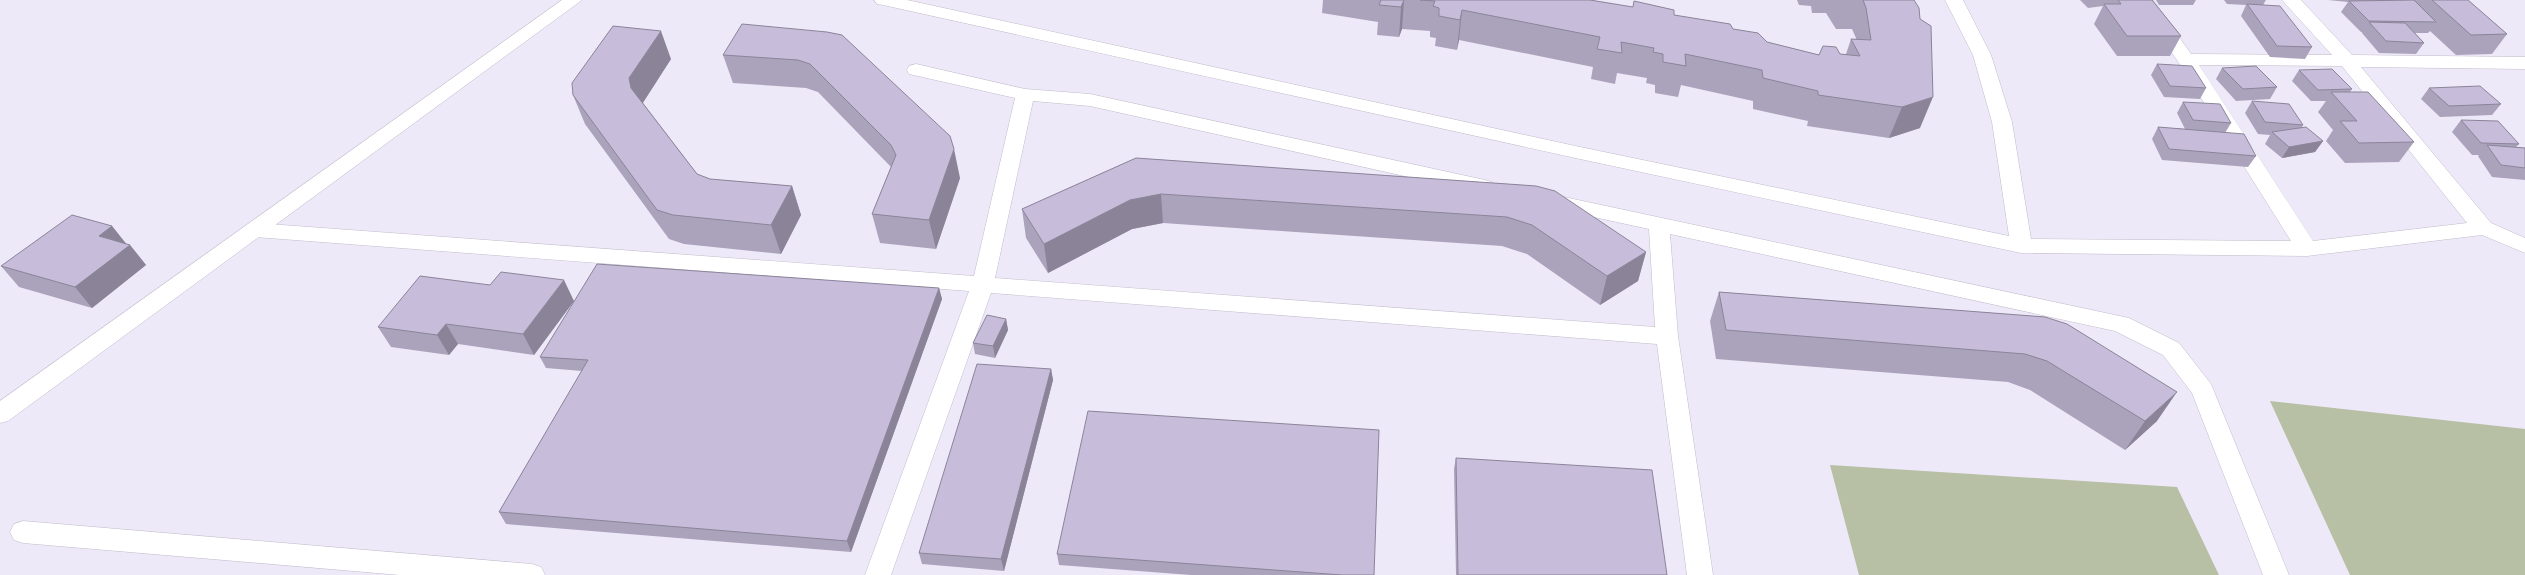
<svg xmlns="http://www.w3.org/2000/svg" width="2525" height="575" font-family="Jost,sans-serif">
	<rect width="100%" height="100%" fill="#eee9f8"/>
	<path fill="#b7bfa5" d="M2270,401L2525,429V575H2350Z
		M1830,465L2177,487L2219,575H1859Z"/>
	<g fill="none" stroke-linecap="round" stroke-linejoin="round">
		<defs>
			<path id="service" d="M916,64L1025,89L1090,94L1485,180L1492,182L1495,187L1492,192L1485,194L1090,106L1033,101L995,278L1655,327L1649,229L1543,206L1540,201L1543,196L1550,194L2129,318L2179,343L2211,384L2289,575H2263L2192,393L2163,355L2115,331L1670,234L1678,336L1713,575H1687L1657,344L991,293L891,575H865L969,291L255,237L248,235L244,230L248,225L255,223L974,276L1015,98L909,74L907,70L909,66Z
				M23,521L532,564L541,567L545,575H400L23,543L14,540L10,532L14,524Z"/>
			<path id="minor" d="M874,0H907L1580,147L2009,236L1992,122L1973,55L1945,0H1963L1991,55L2012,122L2031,239L2291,241L2177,60L2135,0H2153L2191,54L2332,55L2282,0H2301L2352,55L2525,57V69L2361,67L2491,223L2525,238V253L2482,235L2307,256L2021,253L1580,159L883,5L877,4ZM2199,65L2342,66L2467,223L2313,241Z"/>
			<path id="secondary" d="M562,0H582L8,421L0,423V401Z"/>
		</defs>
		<use href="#service" stroke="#c1bcca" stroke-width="1"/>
		<use href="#minor" stroke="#c1bcca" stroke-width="1"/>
		<use href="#secondary" stroke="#c1bcca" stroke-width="1"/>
		<use href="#service" fill="#fff" fill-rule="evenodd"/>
		<use href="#minor" fill="#fff" fill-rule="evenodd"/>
		<use href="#secondary" fill="#fff" fill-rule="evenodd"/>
	</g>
	<path fill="#aba3bb" d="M1323,0H1590L1674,15L1733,29L1767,42L1819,55L1840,54H1846L1851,39H1856V38L1852,29H1836L1826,13H1812L1811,6L1799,5L1797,0H1914L1920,128L1889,138L1807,126L1808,121L1753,109V101L1681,85L1678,97L1655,93V85L1646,83L1647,78L1617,73L1615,84L1591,79L1593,67L1459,40L1457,50L1435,46L1436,38L1430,37V31L1402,29L1399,37L1377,35L1378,22L1322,13Z
		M2080,0H2152L2181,36L2170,56H2117L2094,24L2103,6L2088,8Z
		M2156,0H2196L2193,5H2159Z
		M2224,0H2266L2263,5L2312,47L2305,59L2270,57L2241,16L2246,5L2227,4Z
		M2328,0H2468L2507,34L2492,54L2456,55L2430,31L2428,33H2415L2424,43L2416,54L2379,53L2362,33V32H2361L2341,12L2348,2Z
		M827,32L960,178L936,249L880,243L872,214L891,167L818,92L806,88L733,83L723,55Z
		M671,59L643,103L697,174L710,179L792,186L801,215L781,254L684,244L669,239L585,124L573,95Z
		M2157,64L2206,88L2200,99L2164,97L2151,75Z
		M2222,68L2277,87L2270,99L2236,101L2216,79Z
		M2299,70L2352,89L2350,92L2414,142L2399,162L2345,163L2326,141L2333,130L2318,112L2326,101H2311L2292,81Z
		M2429,88L2501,104L2492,115L2440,117L2421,99Z
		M2252,101L2303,125L2302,127L2323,141L2315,152L2282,158L2265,144L2270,135L2258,134L2245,113Z
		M2183,102L2231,123L2225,133L2256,156L2248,167L2162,160L2152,139L2158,127L2185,129L2177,113Z
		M2461,120L2519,144L2516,147L2525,148V180L2492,177L2478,156L2479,155H2472L2452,132Z
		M1136,158L1536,186L1646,252L1638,281L1600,305L1527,254L1502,246L1163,223L1132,229L1048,273L1026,238L1022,209Z
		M112,226L126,244L130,245L146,265L92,308L19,287L1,266Z
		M490,285L574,301L534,355L458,344L449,355L391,347L378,327Z
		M939,288L942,299L851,552L506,524L499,512L582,371L546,368L540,357Z
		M1719,292L2045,317L2157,421L2125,450L2030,390L2008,382L1716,359L1710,321Z
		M1006,319L1008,330L995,358L975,354L973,343Z
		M1051,369L1053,380L1004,571L922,564L919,553Z
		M1456,458L1667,575H1456L1454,469Z
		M1057,554L1374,575H1191L1059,565Z"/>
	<path fill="#8b8499" d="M1404,0L1402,29L1399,37L1401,7Z
		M1462,10L1459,40L1457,50L1460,20Z
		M661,31L671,59L640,107L631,88L629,78Z
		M1933,97L1920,128L1889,138L1902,107Z
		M2323,141L2315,152L2282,158L2289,147Z
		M954,149L960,178L936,249L929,220Z
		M792,186L801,215L781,254L771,225Z
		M1161,194L1163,223L1132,229L1048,273L1044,244L1130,200Z
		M112,226L128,246L130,245L146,265L92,308L75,287L99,236Z
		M1646,252L1638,281L1600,305L1607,276Z
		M564,280L574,301L534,355L523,334Z
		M939,288L942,299L851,552L847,541Z
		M1006,319L1008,330L995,358L993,346Z
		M446,324L458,344L449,355L437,335Z
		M1051,369L1053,380L1004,571L1001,559Z
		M2177,392L2157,421L2125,450L2145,421Z"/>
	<path fill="#c7bdda" stroke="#8b8499" d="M1381,0H1404L1401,7L1379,5Z
		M1420,0H1590L1633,7L1634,1L1674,10V15L1730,24L1733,29L1758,33L1767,42L1819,55L1823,46L1836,47L1840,54L1860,56L1851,39L1871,40L1866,8L1863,0H1914L1919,8L1920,19L1931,26L1933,97L1902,107L1818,95V91L1763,78L1762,70L1685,54L1686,66L1663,62V54L1653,52L1654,48L1621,42L1622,53L1597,49L1600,37L1462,10L1460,20L1439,16V8L1433,6L1435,1Z
		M2118,0H2152L2181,36H2127L2104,4H2121Z
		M2414,0L2436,22L2369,21L2349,1Z
		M2432,0H2468L2507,34L2471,35Z
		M2247,4L2280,6L2312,47L2277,46Z
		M2369,22L2405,23L2424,43L2386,41Z
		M742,24L827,32L842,35L950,136L954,149L929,220L872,214L896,155L891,145L810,64L798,60L723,55Z
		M613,26L661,31L629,78L631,88L697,174L710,179L792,186L771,225L673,215L657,210L573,95L572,83Z
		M2157,64L2192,66L2206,88L2170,86Z
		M2256,66L2277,87L2243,89L2222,68Z
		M2332,69L2352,89L2318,90L2299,70Z
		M2480,86L2501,104L2449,106L2429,88Z
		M2331,92H2368L2414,142L2359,143L2340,121H2357Z
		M2252,101L2289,104L2303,125L2265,122Z
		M2183,102L2220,104L2231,123L2193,120Z
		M2461,120L2498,121L2519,144L2481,143Z
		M2158,127L2244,134L2256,156L2169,149Z
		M2306,127L2323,141L2289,147L2272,132Z
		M2487,145L2525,148V168L2501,165Z
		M1136,158L1536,186L1555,191L1646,252L1607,276L1532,225L1507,217L1161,194L1130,200L1044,244L1022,209Z
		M72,215L112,226L99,236L130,245L75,287L1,266Z
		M597,264L939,288L847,541L499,512L588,360L540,357Z
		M501,272L564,280L523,334L446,324L437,335L378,327L420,276L490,285Z
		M1719,292L2045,317L2067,324L2177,392L2145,421L2047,361L2025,354L1726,330Z
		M987,315L1006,319L993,346L973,343Z
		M977,364L1051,369L1001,559L919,553Z
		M1088,411L1379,430L1374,575H1342L1057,554Z
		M1456,458L1652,470L1667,575H1458Z"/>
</svg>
